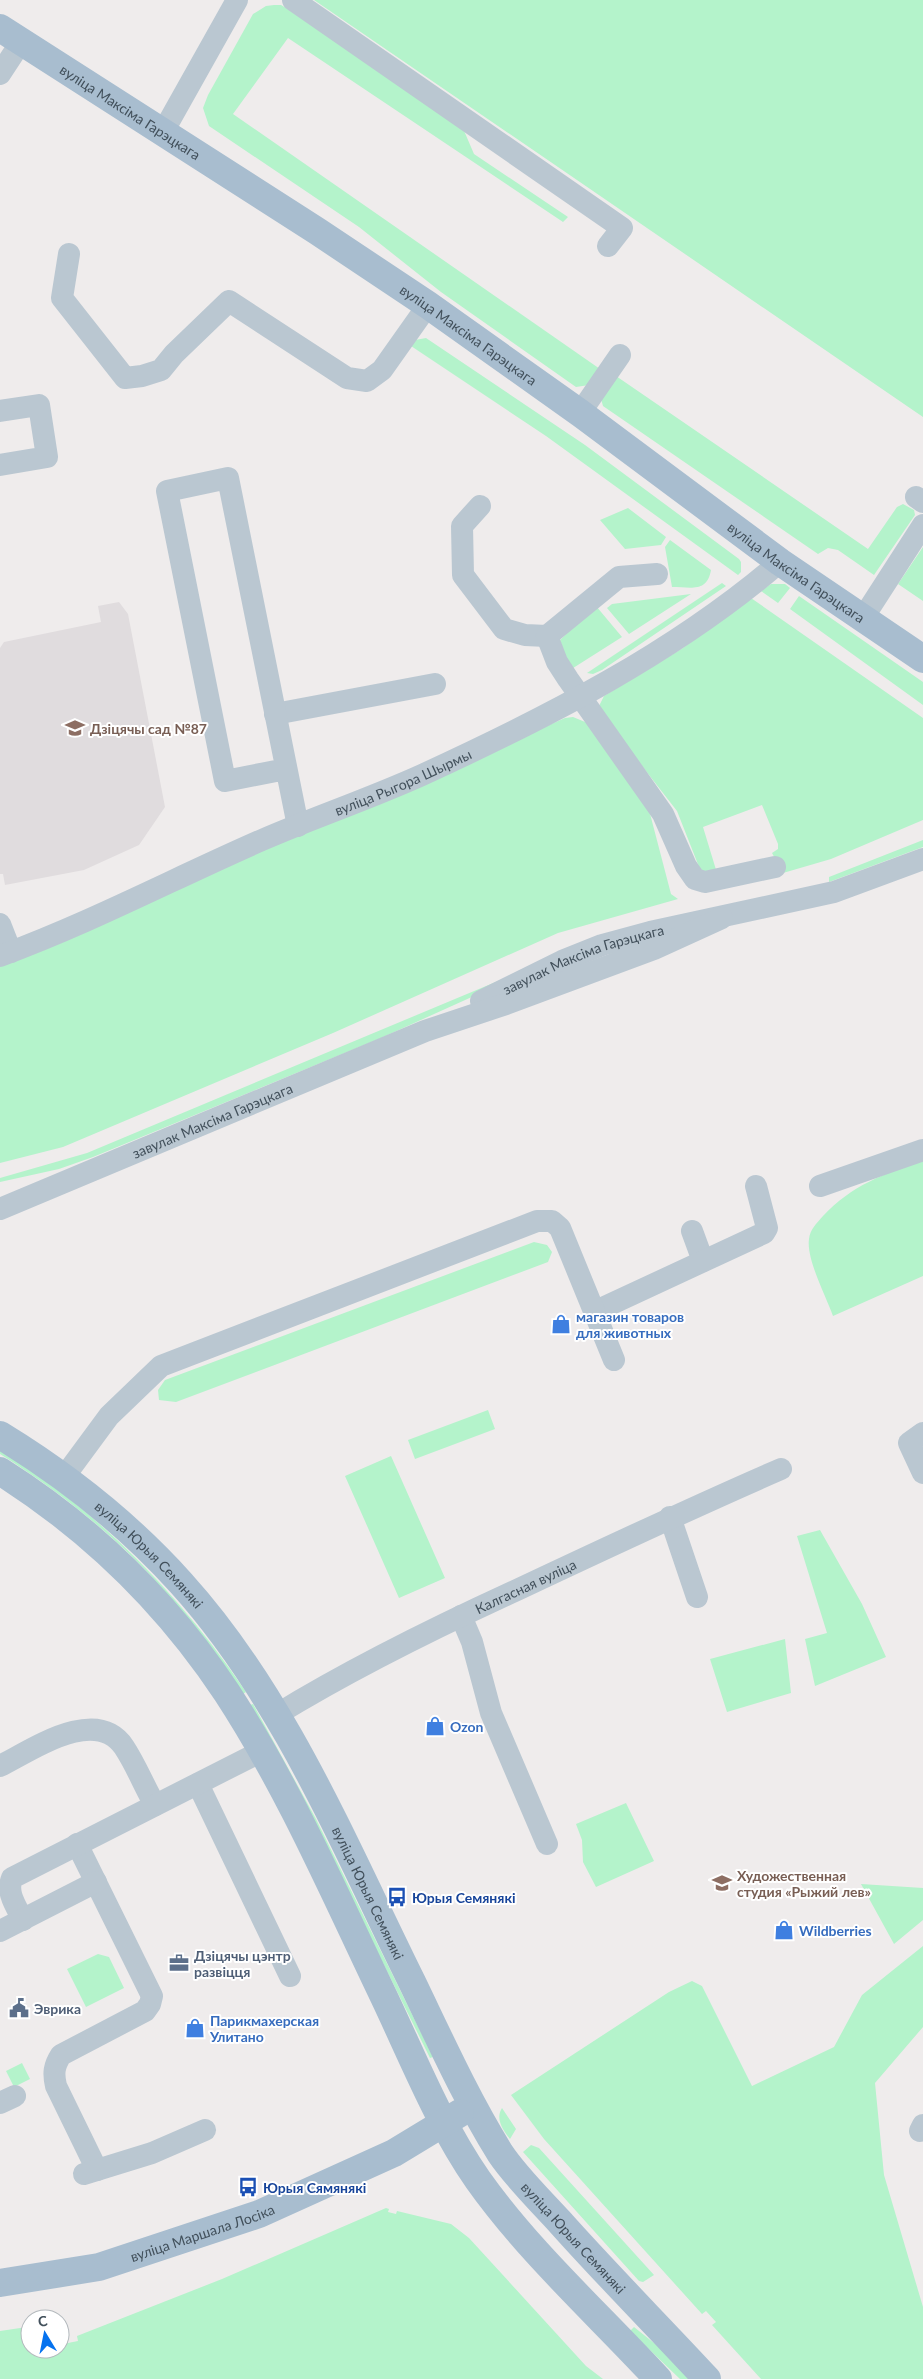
<svg xmlns="http://www.w3.org/2000/svg" width="923" height="2379" font-family="Lato,sans-serif">
	<rect width="100%" height="100%" fill="#efecec"/>
	<path fill="#e0dcde" d="M119,602L128,614L165,807L139,845L84,870L5,885L3,874H0V648L4,642L101,622L98,606Z"/>
	<path fill="#b4f3cb" d="M314,0H923V417Z
		M274,5H281L291,11L462,126L474,154L568,217L563,222L288,38L233,114L600,369L589,385L576,387L441,292L359,227L209,126L203,108L208,95L253,14L266,6Z
		M426,338L585,445L739,559L741,562V572L738,575L546,436L411,346L415,340Z
		M616,376L868,549L897,507L903,504L914,510L915,515L874,575L838,550L828,548L818,554L603,406L601,399Z
		M628,508L666,537L661,545L625,549L600,520Z
		M670,540L711,570C707,593 691,587 672,587L665,547Z
		M923,547V601L898,584Z
		M722,583L726,586L602,670L593,674L587,673Z
		M771,584H785L790,588L778,603L761,591Z
		M691,594L629,634L607,608L612,604Z
		M799,596L923,682V705L790,609Z
		M751,598L923,718V820L831,859L783,873L772,853L778,849V844L762,805L703,827L717,873L703,877L677,811L604,717L599,706L604,696L683,648Z
		M596,606L622,637L570,670L560,640Z
		M573,717L590,724L648,806L671,894L678,899L558,933L333,1033L63,1147L0,1163V966L565,718Z
		M923,840V847L829,882V877Z
		M517,973L516,977L381,1038L93,1157L59,1169L0,1182V1178L87,1153Z
		M923,1160V1276L833,1316C826,1296 806,1259 809,1239C810,1229 817,1223 823,1216C852,1185 884,1174 923,1160Z
		M534,1242L547,1245L552,1252L548,1262L176,1402L159,1400L158,1390L165,1380Z
		M488,1410L495,1429L415,1459L408,1440Z
		M0,1450C100,1512 180,1595 246,1692L243,1694C213,1655 185,1613 152,1577C108,1530 54,1488 0,1454Z
		M391,1456L445,1578L399,1598L345,1476Z
		M820,1530L862,1604L886,1657L815,1686L805,1639L827,1633L797,1536Z
		M785,1639L791,1693L727,1712L710,1659Z
		M253,1704L316,1819L433,2057L430,2058L383,1963L371,1947L250,1705Z
		M626,1803L654,1861L596,1887L583,1862L582,1840L576,1824Z
		M861,1884L923,1888V1920L894,1944Z
		M923,1946V2027L875,2083L884,2175L923,2307V2379H761L712,2325L716,2322L706,2311L702,2314L544,2139L511,2095L669,1992L692,1981L702,1986L752,2086L834,2047L862,1995Z
		M98,1954L109,1957L124,1988L86,2007L67,1969Z
		M22,2063L30,2079L14,2087L6,2071Z
		M502,2108L516,2129L510,2139C503,2130 495,2119 502,2108Z
		M531,2145L539,2148L654,2275L643,2282L639,2281L523,2152Z
		M386,2208L389,2209L388,2212L396,2214L397,2211L451,2224L469,2238L586,2366L603,2379H0V2331L27,2327L30,2328V2349H60V2337L67,2339L68,2343L78,2341L77,2336L222,2279Z
		M634,2327L664,2351L692,2379H680L630,2331Z"/>
	<g fill="none" stroke-linecap="round" stroke-linejoin="round">
		<g stroke="#bac7d1" stroke-width="22">
			<path d="M293,0L622,228L608,246"/>
			<path d="M0,74L21,42"/>
			<path d="M163,132L237,0"/>
			<path d="M69,254L62,298L125,378L142,376L161,370L174,354L229,301L347,378L367,381L382,370L428,305"/>
			<path d="M0,411L39,405L47,457L0,465"/>
			<path d="M580,413L620,355"/>
			<path d="M916,497L923,502"/>
			<path d="M480,506L462,526L463,575L504,629L525,635L547,636"/>
			<path d="M657,574L619,577L547,636L557,662L568,679L663,814L686,866L695,879L705,882L775,867"/>
			<path d="M863,618L923,525"/>
			<path d="M275,714L435,684"/>
			<path d="M286,769L225,781L167,491L228,478L298,826"/>
			<path d="M0,924L11,952"/>
			<path id="s1" d="M0,956C90,923 175,878 262,840C315,817 369,799 422,775C548,717 674,653 780,562"/>
			<path id="s2" d="M481,1001L562,961L602,945L650,932L834,892L923,859"/>
			<path d="M820,1186L923,1150"/>
			<path id="s3" d="M0,1209L425,1031L506,1004L654,949L722,918"/>
			<path d="M692,1231L703,1261"/>
			<path d="M594,1312L764,1233L767,1228L756,1186"/>
			<path d="M923,1433L909,1443L923,1473"/>
			<path d="M64,1477L109,1416L161,1366L537,1221H552L560,1228L614,1360"/>
			<path d="M670,1517L697,1597"/>
			<path d="M461,1616L472,1642L491,1713L547,1844"/>
			<path id="s4" d="M276,1715C354,1667 436,1627 519,1589C606,1548 693,1507 781,1469"/>
			<path d="M0,1766C32,1750 96,1705 124,1747C136,1765 144,1786 155,1805"/>
			<path d="M198,1784L290,1976"/>
			<path d="M77,1844L152,1996L150,2004L145,2011L61,2055C54,2066 53,2073 56,2086L97,2170"/>
			<path d="M23,1920C16,1906 6,1893 12,1878L262,1751"/>
			<path d="M0,1931L96,1882"/>
			<path d="M0,2103L15,2096"/>
			<path d="M920,2131L923,2125"/>
			<path d="M84,2174L152,2153L205,2130"/>
		</g>
		<g stroke="#a8bdcf" stroke-width="28">
			<path id="s5" d="M0,28L317,231L428,305L580,413L780,562L923,659"/>
			<path id="s6" d="M0,1435C67,1476 128,1524 181,1583C284,1697 344,1845 412,1982C440,2040 466,2098 500,2153C516,2177 539,2199 559,2221C607,2275 658,2326 707,2379"/>
			<path d="M0,1471C90,1528 168,1604 227,1693C289,1788 335,1895 384,1997C413,2058 439,2124 478,2180C529,2252 598,2314 658,2379"/>
			<path id="s7" d="M0,2283L99,2267L259,2214L394,2153L460,2113"/>
		</g>
	</g>
	<defs>
		<symbol id="school-bare" viewBox="-9 -9 18 18"><path d="M0-5L7-2L0 1L-7-2ZM-4 1L0 2.5L4 1V4Q0 6-4 4Z" fill="#8d6e63" stroke="#fff" stroke-width="2.5" paint-order="stroke"/></symbol>
		<symbol id="shop-bare" viewBox="-9 -9 18 18"><path d="M-5-2.5h2.3a2.7 3.5 0 0 1 5.4 0H5L5.5 6h-11ZM-1.5-2.5h3a1.5 2.3 0 0 0-3 0Z" fill="#3f7fe0" stroke="#fff" stroke-width="2.5" paint-order="stroke"/></symbol>
		<symbol id="bus-bare" viewBox="-9 -9 18 18"><path d="M-5-6H5V4H4V6H2V4H-2V6H-4V4H-5ZM-3.5-4V0h7V-4ZM-3.5 1.2v1.5H-2V1.2ZM2 1.2v1.5H3.5V1.2Z" fill="#1a4fb4" stroke="#fff" stroke-width="2.5" paint-order="stroke"/></symbol>
		<symbol id="office-bare" viewBox="-9 -9 18 18"><path d="M-6-3h4V-5.5h4V-3h4V5H-6ZM-1-4.5V-3h2v-1.5ZM-6 0V1H6V0Z" fill="#5c6f8a" stroke="#fff" stroke-width="2.5" paint-order="stroke"/></symbol>
		<symbol id="civic-bare" viewBox="-9 -9 18 18"><path d="M-.6-6.5H3V-4.5H.6V-3L4-1V1h2V6H-6V1h2V-1L-.6-3ZM-1.2 2.5V6h2.4V2.5Z" fill="#5c6f8a" stroke="#fff" stroke-width="2.5" paint-order="stroke"/></symbol>
	</defs>
	<g fill-rule="evenodd">
		<use href="#school-bare" x="61" y="714" width="28" height="28"/>
		<use href="#shop-bare" x="547" y="1310" width="28" height="28"/>
		<use href="#shop-bare" x="421" y="1712" width="28" height="28"/>
		<use href="#school-bare" x="708" y="1869" width="28" height="28"/>
		<use href="#bus-bare" x="383" y="1883" width="28" height="28"/>
		<use href="#shop-bare" x="770" y="1916" width="28" height="28"/>
		<use href="#office-bare" x="165" y="1949" width="28" height="28"/>
		<use href="#civic-bare" x="5" y="1994" width="28" height="28"/>
		<use href="#shop-bare" x="181" y="2014" width="28" height="28"/>
		<use href="#bus-bare" x="234" y="2173" width="28" height="28"/>
	</g>
	<g text-anchor="middle" dominant-baseline="central" stroke-width="4" stroke-linejoin="round" paint-order="stroke">
		<g font-size="14" fill="#42505b" stroke="#fff">
			<text stroke="none"><textPath href="#s5" startOffset="155">вуліца Максіма Гарэцкага</textPath></text>
			<text stroke="none"><textPath href="#s5" startOffset="560">вуліца Максіма Гарэцкага</textPath></text>
			<text stroke="none"><textPath href="#s5" startOffset="965">вуліца Максіма Гарэцкага</textPath></text>
			<text stroke="none"><textPath href="#s1" startOffset="439">вуліца Рыгора Шырмы</textPath></text>
			<text stroke="none"><textPath href="#s2" startOffset="111">завулак Максіма Гарэцкага</textPath></text>
			<text stroke="none"><textPath href="#s3" startOffset="230">завулак Максіма Гарэцкага</textPath></text>
			<text stroke="none"><textPath href="#s6" startOffset="192">вуліца Юрыя Семянякі</textPath></text>
			<text stroke="none"><textPath href="#s4" startOffset="281">Калгасная вуліца</textPath></text>
			<text stroke="none"><textPath href="#s6" startOffset="598">вуліца Юрыя Семянякі</textPath></text>
			<text stroke="none"><textPath href="#s7" startOffset="209">вуліца Маршала Лосіка</textPath></text>
			<text stroke="none"><textPath href="#s6" startOffset="1002">вуліца Юрыя Семянякі</textPath></text>
		</g>
		<g font-size="14" font-weight="bold" fill="#785e54" stroke="#fff" text-anchor="start">
			<text x="90" y="728">Дзіцячы сад №87</text>
			<text x="737" y="1875">Художественная<tspan x="737" dy="16">студия «Рыжий лев»</tspan></text>
		</g>
		<g font-size="14" font-weight="bold" fill="#366cbe" stroke="#fff" text-anchor="start">
			<text x="576" y="1316">магазин товаров<tspan x="576" dy="16">для животных</tspan></text>
			<text x="450" y="1726">Ozon</text>
			<text x="799" y="1930">Wildberries</text>
			<text x="210" y="2020">Парикмахерская<tspan x="210" dy="16">Улитано</tspan></text>
		</g>
		<g font-size="14" font-weight="bold" fill="#164399" stroke="#fff" text-anchor="start">
			<text x="412" y="1897">Юрыя Семянякі</text>
			<text x="263" y="2187">Юрыя Сямянякі</text>
		</g>
		<g font-size="14" font-weight="bold" fill="#4e5e75" stroke="#fff" text-anchor="start">
			<text x="194" y="1955">Дзіцячы цэнтр<tspan x="194" dy="16">развіцця</tspan></text>
			<text x="34" y="2008">Эврика</text>
		</g>
	</g>
	<g transform="translate(45 2334) rotate(350)"><circle r="24" fill="#ffffff" stroke="#b3b9bd"/>
	<path d="M0-4L9 19L0 12L-9 19Z" fill="#0572ef"/>
	<text y="-8" font-size="14" font-weight="bold" text-anchor="middle" fill="#42505b">С</text>
	</g>
</svg>
